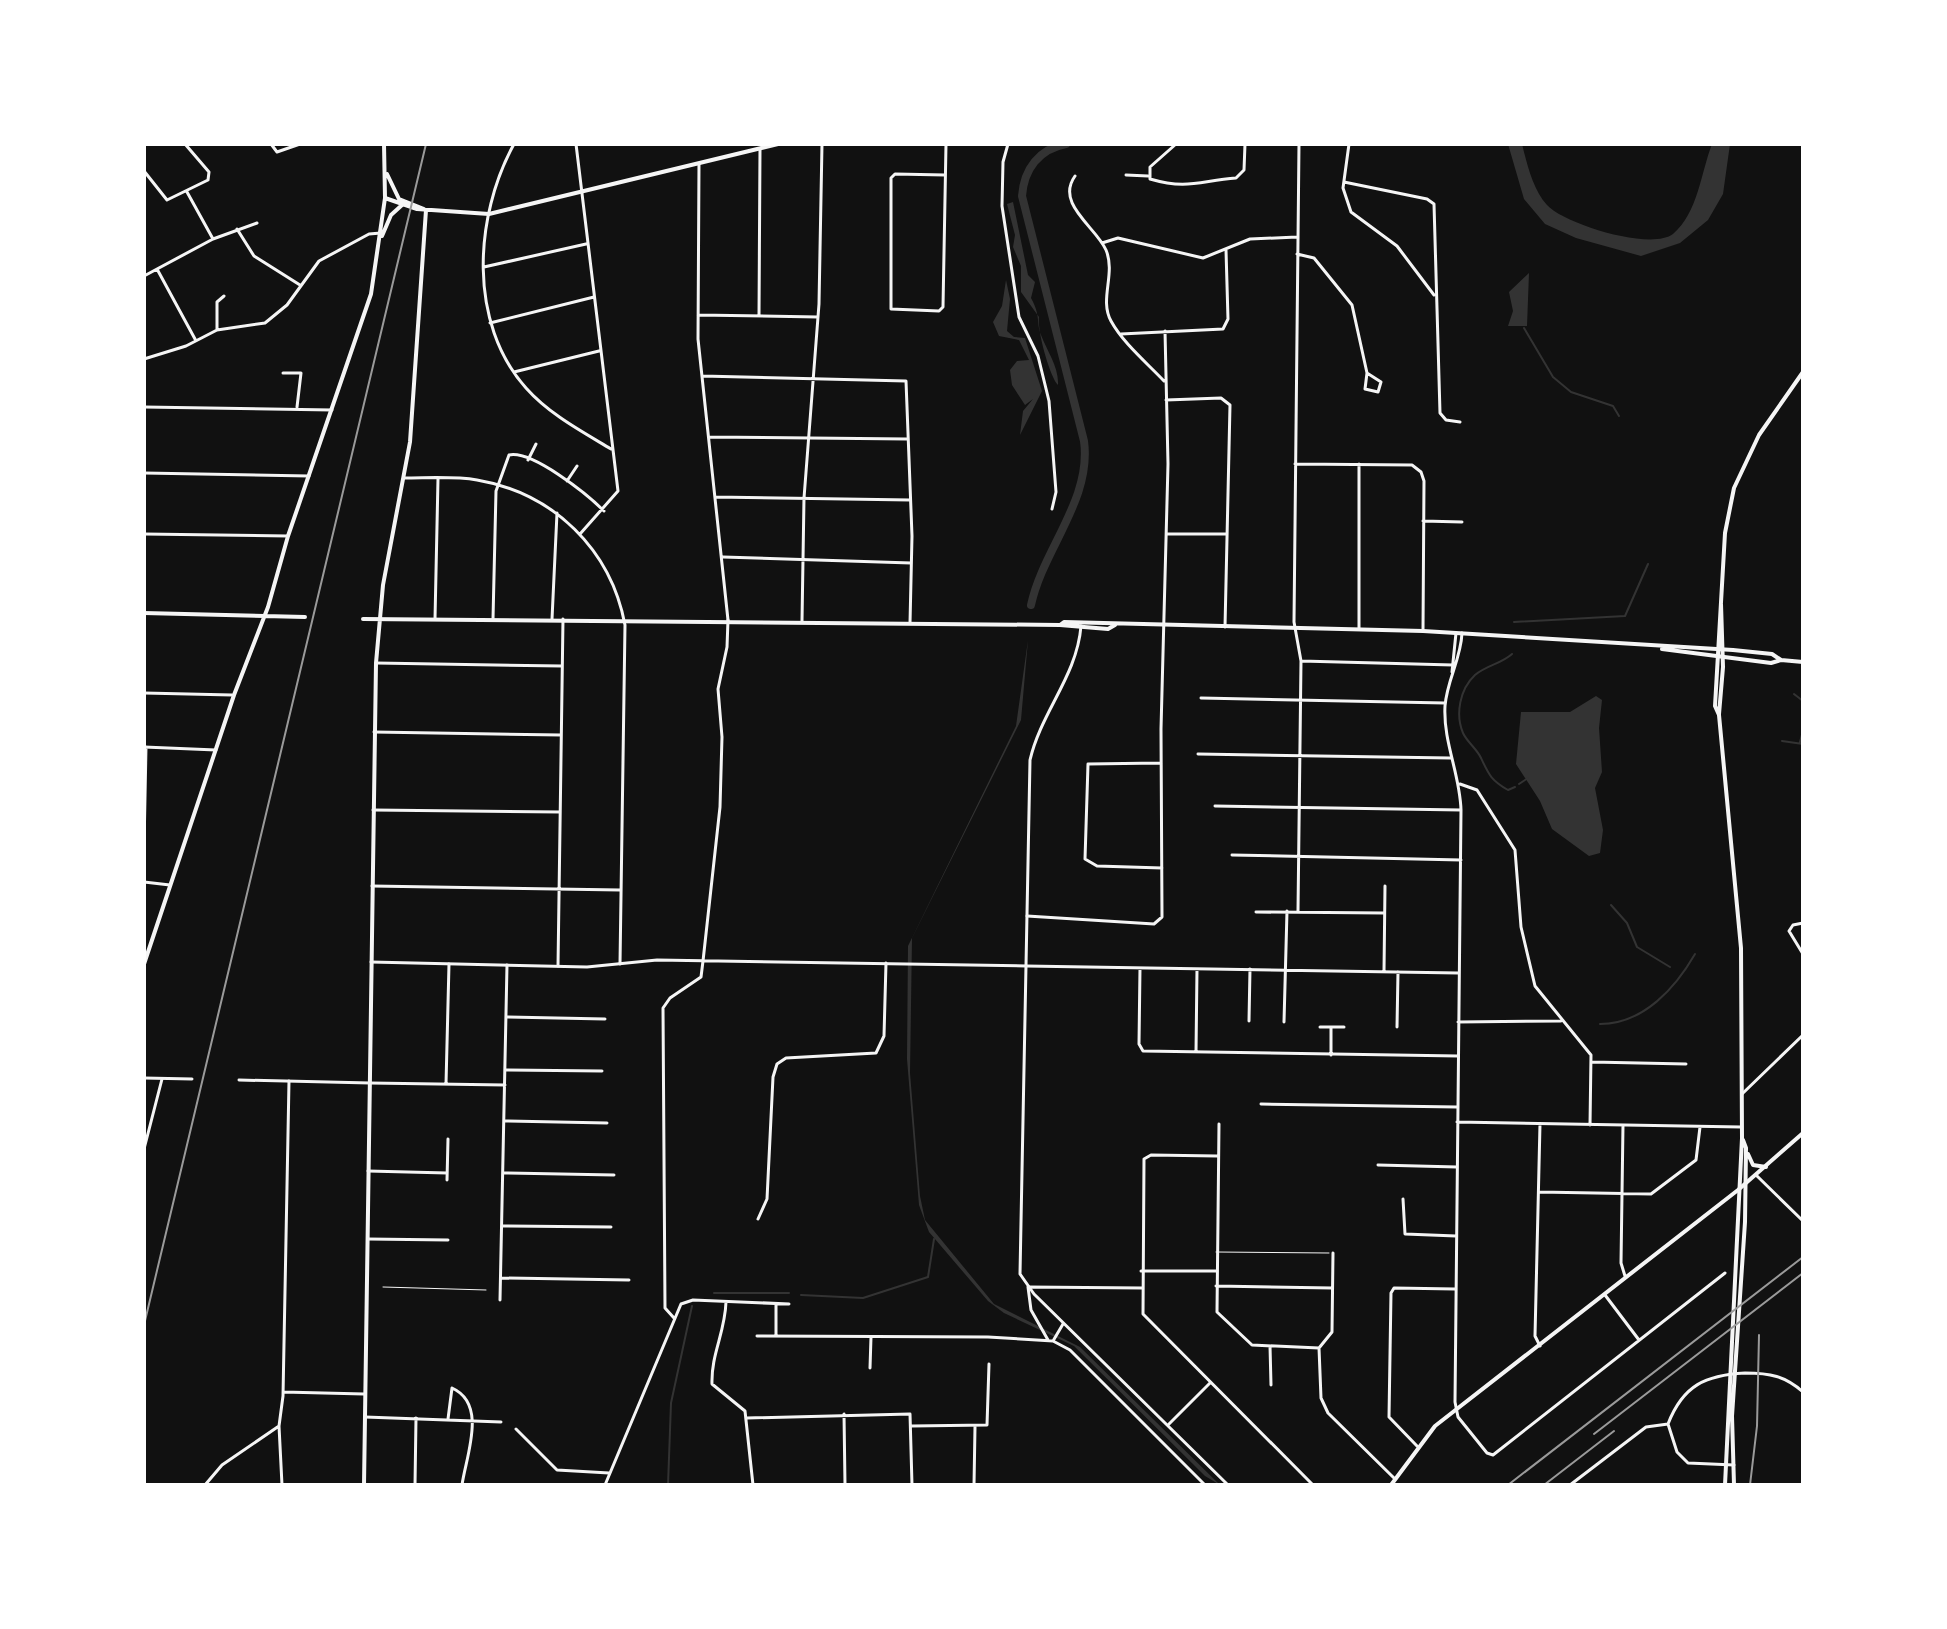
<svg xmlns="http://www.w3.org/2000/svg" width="1947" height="1629" font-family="Inter,sans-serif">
	<rect width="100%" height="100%" fill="#111"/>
	<path fill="#333" d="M1508,144H1522C1527,164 1533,190 1547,205C1564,224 1651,251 1673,234C1698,213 1701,172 1712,144H1730L1723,194L1708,220L1680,243L1641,256L1576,238L1545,224L1524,199Z
		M1013,202L1028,275L1035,282L1031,298C1041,316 1036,322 1041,335C1047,351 1059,367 1058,385C1050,377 1037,331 1039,317L1021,292V266L1013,247L1015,235L1007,204Z
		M1529,273L1527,326H1508L1513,311L1509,292Z
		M1006,280L1010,299L1007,331L1014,337L1025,338L1042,391L1020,435L1023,411L1033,399L1025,405L1012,385L1010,370L1017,361L1029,360L1019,340L999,336L993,322L1002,306Z
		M1028,640L1021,720L912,938L910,1073L920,1196L925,1220L994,1304L1080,1347L1220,1485L1205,1476L1074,1346L1004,1313L988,1301L929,1232L919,1205L907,1059L908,946L1016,726Z
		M1596,696L1602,700L1599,728L1602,772L1595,788L1603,830L1600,853L1589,856L1552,829L1540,801L1516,764L1521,712H1570Z"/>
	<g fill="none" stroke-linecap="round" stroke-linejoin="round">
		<path stroke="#333" stroke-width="2" d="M1524,328L1553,377L1571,392L1613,406L1619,416
			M1514,622L1625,616L1648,564
			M1512,654C1501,664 1487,665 1475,675C1460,689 1455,714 1463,733C1467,742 1477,749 1481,758C1489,775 1491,780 1508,790L1515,787
			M1794,694L1803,701
			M1782,741L1803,744
			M1800,742L1803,731
			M1519,784L1528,778
			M1611,905L1627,923L1637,947L1670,967
			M1600,1024C1644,1024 1676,987 1695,954
			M714,1293H789
			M801,1295L863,1298L928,1277L934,1239
			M668,1485L671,1403L692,1306"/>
		<path stroke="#333" stroke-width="8" d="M1031,605C1043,549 1092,500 1084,441L1022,196C1024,169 1039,149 1066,144"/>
		<path stroke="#f5f5f5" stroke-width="1" d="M1216,1252L1329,1253
			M383,1287L486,1290"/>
		<path stroke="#f5f5f5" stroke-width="3" d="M271,144L277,152L300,144
			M514,144C474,217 468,323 526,388C549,414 581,431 611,449
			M576,144L618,491L580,534
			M1008,144L1003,162L1002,206L1019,317L1038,356L1049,401L1056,492L1052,509
			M1176,144L1150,167V179C1188,190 1199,181 1236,178L1244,170L1245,144
			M1349,144L1343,188L1351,212L1397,246L1434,295
			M699,164L698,339L728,620
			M144,171L167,200L208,180L209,172L185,144
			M945,175L895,174L891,178V309L939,311L943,307L946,144
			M1126,175L1148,176
			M1075,176C1055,204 1096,227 1106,250C1116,274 1099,299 1111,321C1123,343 1147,363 1164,381
			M1344,182L1427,199L1434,204L1440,413L1446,420L1460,422
			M187,192L213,239
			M237,229L254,256L300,285
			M1102,243L1118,238L1203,258L1250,239L1297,237
			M1297,254L1314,258L1352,305L1367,373
			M484,267L586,244
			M157,269L195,339
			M144,276L213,239L257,223
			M698,315L818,317
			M759,316L760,149
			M490,323L594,297
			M217,329V302L224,296
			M1121,334L1223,329L1228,319L1226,250
			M144,359L186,346L217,330L265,323L287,305L319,261L369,234L381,233
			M514,372L599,351
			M283,373H301L297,407
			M1367,373L1381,382L1378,392L1365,389Z
			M702,376L906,381L912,536L910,623
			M1166,400L1221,398L1230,405L1225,627
			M144,407L332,410
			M709,437L907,439
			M528,460L536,444
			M1295,464L1412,465L1421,472L1424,481L1423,631
			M144,473L309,476
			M404,478C428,478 454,476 477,480C554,493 611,550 625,625L620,964
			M567,481L577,466
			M715,497L910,500
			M1423,521L1462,522
			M144,534L288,536
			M1167,534H1227
			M723,557L911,563
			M435,619L438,479
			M493,619L496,491L509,455C532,450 587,494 604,511
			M552,619L557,513
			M802,621L804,498L819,304L822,144
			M1359,629V464
			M1462,633C1461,659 1447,680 1445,706C1443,742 1460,774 1461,810L1455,1402L1458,1417L1487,1453L1493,1455L1725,1273
			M1301,661L1453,665
			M376,663L562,666
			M1452,672L1456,633
			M144,693L232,695
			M1201,698L1445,703
			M374,732L561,735
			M144,747L216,750
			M1198,754L1450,758
			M1160,763L1088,764L1085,859L1097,866L1162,868
			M1460,784L1477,790L1515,850L1521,927L1535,986L1591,1055L1590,1125
			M1215,806L1461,810
			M373,810L560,812
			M144,847L146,747
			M1232,855L1461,860
			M144,882L170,885
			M372,886L620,890
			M1298,911L1301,661L1294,622L1299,144
			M1256,912L1384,913
			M1027,916L1154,924L1162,917L1161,729L1168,464L1165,331
			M1803,923L1793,925L1789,931L1803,954
			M558,966L563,619
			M1026,966L1458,973
			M1140,968L1139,1044L1143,1051L1458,1056
			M1384,971L1385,886
			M506,1017L605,1019
			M1249,1021L1250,969
			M1284,1022L1287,911
			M1458,1022L1561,1021
			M1320,1027H1344
			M1397,1027L1398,972
			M1196,1052L1197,969
			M1331,1055V1027
			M1592,1062L1686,1064
			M505,1070L602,1071
			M370,1083L505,1085
			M446,1084L449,964
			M1742,1094L1803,1035
			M1261,1104L1457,1107
			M505,1121L607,1123
			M1457,1122L1741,1127
			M1219,1124L1217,1312L1252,1345L1319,1348
			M1540,1124L1535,1336L1540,1346
			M1623,1125L1621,1263L1625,1276
			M144,1149L162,1079
			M1217,1156L1151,1155L1144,1159L1143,1314L1313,1485
			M1378,1165L1457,1167
			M368,1171L447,1173
			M504,1173L614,1175
			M1756,1175L1803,1221
			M447,1180L448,1139
			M1539,1192L1651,1194L1696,1160L1700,1127
			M1403,1199L1405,1234L1456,1236
			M758,1219L767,1199L773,1077L777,1064L786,1058L876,1053L884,1036L886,963
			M503,1226L611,1227
			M368,1239L448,1240
			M1333,1253L1332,1332L1319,1348L1321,1398L1328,1413L1395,1479
			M1141,1271H1216
			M501,1278L629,1280
			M1216,1286L1332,1288
			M1605,1295L1639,1340
			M500,1300L507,965
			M726,1302C725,1333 711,1354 712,1384L745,1411L753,1485
			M776,1304V1336
			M674,1318L665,1308L663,1008L670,998L701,977L703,961
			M757,1336L988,1337L1053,1341L1070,1350L1205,1485
			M1048,1340L1031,1310L1028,1287L1142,1288
			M1053,1341L1063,1324
			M1270,1346L1271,1385
			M870,1368L871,1337
			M283,1392L364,1394
			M844,1414L845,1485
			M365,1417L501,1422
			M747,1418L910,1414L912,1485
			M448,1419L452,1388C488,1404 466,1456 462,1485
			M1169,1424L1210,1383
			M1668,1424C1683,1385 1706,1375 1745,1373C1770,1373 1785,1376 1803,1392
			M1668,1424L1677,1452L1688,1463L1734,1465
			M912,1426L987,1425L989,1364
			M516,1429L557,1470L609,1473
			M1417,1446L1389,1417L1391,1293L1394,1288L1455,1289
			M205,1485L222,1465L279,1426
			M282,1485L279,1426L283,1396L289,1081
			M415,1485L416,1418
			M605,1485L681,1304L693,1300L789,1304
			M974,1485L975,1427
			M1570,1485L1646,1427L1668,1424"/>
		<path stroke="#f5f5f5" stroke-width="3" d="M1081,626C1077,676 1041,712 1030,760L1020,1274L1034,1294L1228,1485
			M703,961L720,807L722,737L718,689L727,647L728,620
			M371,962L587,967L657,960L1026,966
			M144,1078L192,1079
			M239,1080L370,1083"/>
		<path stroke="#f5f5f5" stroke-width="4" d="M387,174L399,199L424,209
			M385,198L417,209L489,214L778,144
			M382,236L391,215L402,205
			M144,613L305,617
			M363,619L1060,625L1108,629L1115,625
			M1060,625L1064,622L1423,631L1733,650L1772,654L1781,660
			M1662,649L1771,663L1781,660L1803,662
			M144,964L234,695L268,607L288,536L371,294L385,198L384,144
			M364,1485L376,663L383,585L410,442L426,210
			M1391,1485L1435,1426L1738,1190L1803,1133"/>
		<path stroke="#f5f5f5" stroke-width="4" d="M1719,714L1723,667L1721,604
			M1748,1154L1753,1165L1766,1167
			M1725,1485L1742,1138L1741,948L1719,715L1715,706L1725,533L1734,488L1759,435L1803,372
			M1734,1485L1732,1416L1745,1222L1746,1148L1743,1140"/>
		<path stroke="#9a9a9a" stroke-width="2" d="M1750,1485L1757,1426L1759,1335"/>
		<path stroke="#9a9a9a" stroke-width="2" d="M144,1325L426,144
			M1594,1434L1803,1273
			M1508,1485L1803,1257
			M1544,1485L1614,1431"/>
	</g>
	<rect width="1947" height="1629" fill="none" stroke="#ffffff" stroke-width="292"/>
</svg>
